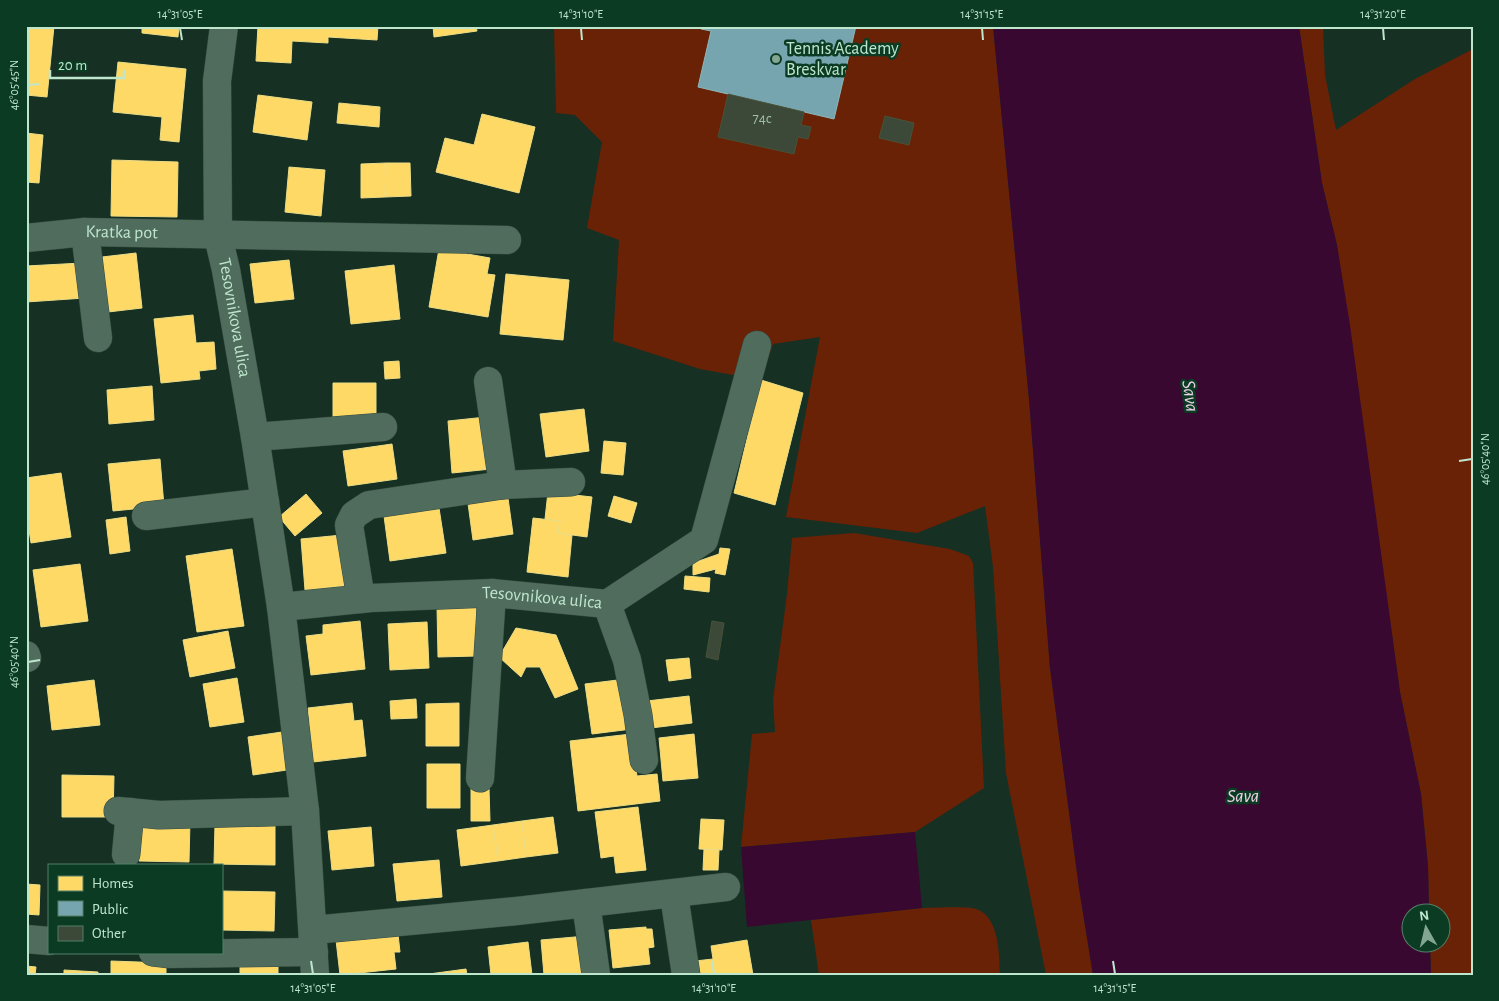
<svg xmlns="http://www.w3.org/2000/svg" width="1499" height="1001" font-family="'Alegreya Sans',sans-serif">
	<rect width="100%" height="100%" fill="#163023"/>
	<path fill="#6a2206" d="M554,26H993L1029,399L1050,668L1079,888L1093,975H1046L1006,773L993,567L985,506L917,533L786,517L820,337L773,344L761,380L700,369L613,341L619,240L587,228L602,142L575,115L556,113Z
		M1299,26H1323L1325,75L1336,130L1415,79L1473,49V975H1431L1430,944H1442V914L1429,913L1428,866L1421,794L1400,692L1337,245L1322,183Z
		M854,533L950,549L969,556L973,563L984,788L915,832L741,847L752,734L775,732L773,700L787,594L792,538Z
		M922,908C935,908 966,906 976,909C1000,917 999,955 1000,975H819L811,920Z"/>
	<path fill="#390831" d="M993,26H1299L1322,183L1337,245L1350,325L1400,692L1421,794L1428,866L1429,913L1412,914V944H1430L1431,975H1093L1079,888L1050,668L1029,399Z
		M915,832L922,908L747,927L741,847Z"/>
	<path fill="#ffd966" stroke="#ecdd85" d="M26,26H54L47,97L26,95Z
		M142,26H179L178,37L142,33Z
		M258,26H378L377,40L328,37V43L292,41L291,63L256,61Z
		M433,26H476L477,31L434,37Z
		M118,62L186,69L179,142L160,140L162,117L113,112Z
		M258,95L312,102L307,140L253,132Z
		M339,103L380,107L379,127L337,123Z
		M482,114L535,127L519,193L436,172L445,138L474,145Z
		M26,133L43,135L39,183L26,182Z
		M112,160L178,162L177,217L111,216Z
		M386,163L385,197L361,198V164Z
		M386,163H410L411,196L385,197Z
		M289,167L325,170L321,216L285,212Z
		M439,249L490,258L487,274L495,275L488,317L429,307Z
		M136,253L142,308L108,312L102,257Z
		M289,260L294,299L255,303L250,264Z
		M82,263L85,298L26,302V266Z
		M394,265L400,319L351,324L345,271Z
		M506,274L569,280L563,340L500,334Z
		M193,315L196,343L214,342L216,369L199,371L200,379L161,383L154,319Z
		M399,361L400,378L385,379L384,362Z
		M761,380L803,393L775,505L734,493Z
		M333,383H376V419H333Z
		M152,386L154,420L109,424L107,390Z
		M584,409L589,451L546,457L540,414Z
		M486,417L491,469L452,473L448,421Z
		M604,441L626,443L623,475L601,473Z
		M392,444L397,479L348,486L343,451Z
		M160,459L164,506L113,511L108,464Z
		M61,473L71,537L31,543L26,510V478Z
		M507,491L513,534L473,540L467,496Z
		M548,492L592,497L587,537L558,533L560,521L545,519Z
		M306,494L322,513L295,536L279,517Z
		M614,496L637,503L631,523L608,516Z
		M439,508L446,553L390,561L384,516Z
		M126,517L130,551L110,554L106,520Z
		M533,518L560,521L558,533L572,535L568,577L527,572Z
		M342,535L346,586L305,590L301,539Z
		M720,548L730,549L725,575L715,573L716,569L693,575V563L719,554Z
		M232,549L244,626L197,632L186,556Z
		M80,564L88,621L41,627L33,570Z
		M685,576L710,578L709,592L684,589Z
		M476,606L477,656L438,657L437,607Z
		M360,621L365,669L311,675L306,636L323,634V625Z
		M427,622L429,668L390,670L388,624Z
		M516,628L556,635L578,689L555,698L540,667H526L521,677L499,657Z
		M228,631L235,668L190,677L183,640Z
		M689,658L691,678L669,681L666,660Z
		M237,678L244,722L210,727L203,684Z
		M626,679L632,729L592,734L585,684Z
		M94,680L100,725L52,730L47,686Z
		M689,696L692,723L651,728L647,701Z
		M416,699L417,718L391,719L390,701Z
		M352,703L354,721L362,720L366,756L313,762L308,708Z
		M459,703V746H426V704Z
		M282,732L287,770L253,775L248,737Z
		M631,734L637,776L657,774L660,801L578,811L570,741Z
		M694,734L698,778L663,781L659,738Z
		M427,764H460V808H427Z
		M62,775L114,776L113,817H62Z
		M471,788H489L490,821H471Z
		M638,807L646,870L616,873L614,856L601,858L595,812Z
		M553,817L558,853L526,857L522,821Z
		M701,819L724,820L722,850L699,849Z
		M140,821H190L189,862L139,861Z
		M522,821L526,857L498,861L493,825Z
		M215,824L275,825V865L214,864Z
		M493,825L498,861L461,866L457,830Z
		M371,827L374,866L332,870L328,831Z
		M704,849L719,850L718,870H703Z
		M439,860L442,897L397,901L393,864Z
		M26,884L40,885L39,915L26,914Z
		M221,891L275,892L274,931L221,930Z
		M646,927V929H652L654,947L648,948L650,964L613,968L609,930Z
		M398,934L400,952H394L396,969L340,975L336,940Z
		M586,936L589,975H544L541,940Z
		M747,940L753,975H698L695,961L713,959L711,946Z
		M528,942L532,975H491L488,947Z
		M111,961L166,963V975H111Z
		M240,962L278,963V975H240Z
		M26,966L36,967L35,975H26Z
		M466,969L467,975H429V974Z
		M64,970L98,972V975H64Z"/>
	<path fill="#76a5af" stroke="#8cb8b8" d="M702,26H856L834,119L698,87L711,31L701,29Z"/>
	<path fill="#3c4938" stroke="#475238" d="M728,94L804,112L801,125L811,127L808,139L798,137L794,154L718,137Z
		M885,116L914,123L909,145L879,138Z
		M712,621L724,623L718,660L706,657Z"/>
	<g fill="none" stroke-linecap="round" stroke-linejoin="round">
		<defs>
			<g id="minor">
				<path id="s1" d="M224,26L217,81L218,236L226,270L255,437L281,607L305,811L315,975"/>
				<path d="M85,232L98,338"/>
				<path id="s2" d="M26,238L85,232L507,240"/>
				<path d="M488,381L503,485"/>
				<path d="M255,437L383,427"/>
				<path d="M146,516L265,502"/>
				<path d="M361,599L349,525L354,515L369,505L503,485L571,482"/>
				<path d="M607,604L627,660L638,715L644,760"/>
				<path id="s3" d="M281,607L371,598L492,593L607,604L704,540L757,345"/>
				<path d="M26,655L27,658"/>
				<path d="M480,778L492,593"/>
				<path d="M118,811L159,815L305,811"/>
				<path d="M126,854L130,812"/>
				<path d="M674,895L686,975"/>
				<path d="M586,903L596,975"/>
				<path d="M313,930L517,911L726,887"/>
				<path d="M26,939L49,941"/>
				<path d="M153,952L170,954L314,952"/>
			</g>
		</defs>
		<use href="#minor" stroke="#374d41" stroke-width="29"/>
		<use href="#minor" stroke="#4f6c5d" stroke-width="28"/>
	</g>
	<path fill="none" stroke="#bee6cd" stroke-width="2" d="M180,28L182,40M581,28L582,40M982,28L983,40M1383,28L1384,40M28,85L40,84M1459,461L1472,459M28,662L40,660M311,961L313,974M712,961L714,974M1113,961L1115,974"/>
	<circle fill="#83a692" stroke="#0b3b23" stroke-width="2" cx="776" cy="59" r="5"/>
	<g text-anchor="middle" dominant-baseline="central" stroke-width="5" stroke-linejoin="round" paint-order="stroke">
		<g font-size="15" fill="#9ebfa8">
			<text x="762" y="118">74c</text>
		</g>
		<g font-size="18" fill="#bee6cd" stroke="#0b3b23" text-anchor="start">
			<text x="786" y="49">Tennis Academy<tspan x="786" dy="21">Breskvar</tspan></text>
		</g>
		<g font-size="18" fill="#bee6cd" stroke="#0b3b23">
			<text stroke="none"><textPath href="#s2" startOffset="96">Kratka pot</textPath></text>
			<text stroke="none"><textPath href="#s1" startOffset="294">Tesovnikova ulica</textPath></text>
			<text stroke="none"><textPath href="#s3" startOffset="262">Tesovnikova ulica</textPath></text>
		</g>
		<g font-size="19" font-style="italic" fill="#eed2e5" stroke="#0b3b23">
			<text transform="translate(1190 396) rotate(82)">Sava</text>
			<text x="1243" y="796">Sava</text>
		</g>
	</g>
	<rect width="1499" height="1001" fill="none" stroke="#0b3b23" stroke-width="55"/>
	<rect x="48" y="864" width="175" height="90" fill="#0b3b23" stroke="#537f67"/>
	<rect x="58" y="876" width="25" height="15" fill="#ffd966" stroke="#537f67"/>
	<text x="92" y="888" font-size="15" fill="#bee6cd">Homes</text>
	<rect x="58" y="901" width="25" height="15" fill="#76a5af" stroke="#537f67"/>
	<text x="92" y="914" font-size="15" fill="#bee6cd">Public</text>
	<rect x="58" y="926" width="25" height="15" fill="#3c4938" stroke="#537f67"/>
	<text x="92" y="938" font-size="15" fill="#bee6cd">Other</text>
	<g transform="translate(1426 928) rotate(352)"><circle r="24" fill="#0b3b23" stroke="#537f67"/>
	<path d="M0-4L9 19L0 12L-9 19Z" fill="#83a692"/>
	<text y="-8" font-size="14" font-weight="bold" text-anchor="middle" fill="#bee6cd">N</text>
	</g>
	<path d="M50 70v8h74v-8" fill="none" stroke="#bee6cd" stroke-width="2.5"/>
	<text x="58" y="70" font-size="15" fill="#bee6cd" stroke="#0b3b23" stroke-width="4" paint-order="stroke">20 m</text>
	<rect x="28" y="28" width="1444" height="946" fill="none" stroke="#bee6cd" stroke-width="2"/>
	<g font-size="12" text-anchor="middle" fill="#bee6cd">
		<text x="180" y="18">14°31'05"E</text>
		<text x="581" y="18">14°31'10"E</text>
		<text x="982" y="18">14°31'15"E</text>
		<text x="1383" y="18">14°31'20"E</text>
		<text transform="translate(14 85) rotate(-90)" y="4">46°05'45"N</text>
		<text transform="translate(1485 459) rotate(-90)" y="4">46°05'40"N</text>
		<text transform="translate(14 662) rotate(-90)" y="4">46°05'40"N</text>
		<text x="313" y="992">14°31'05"E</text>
		<text x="714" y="992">14°31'10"E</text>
		<text x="1115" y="992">14°31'15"E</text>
	</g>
</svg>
